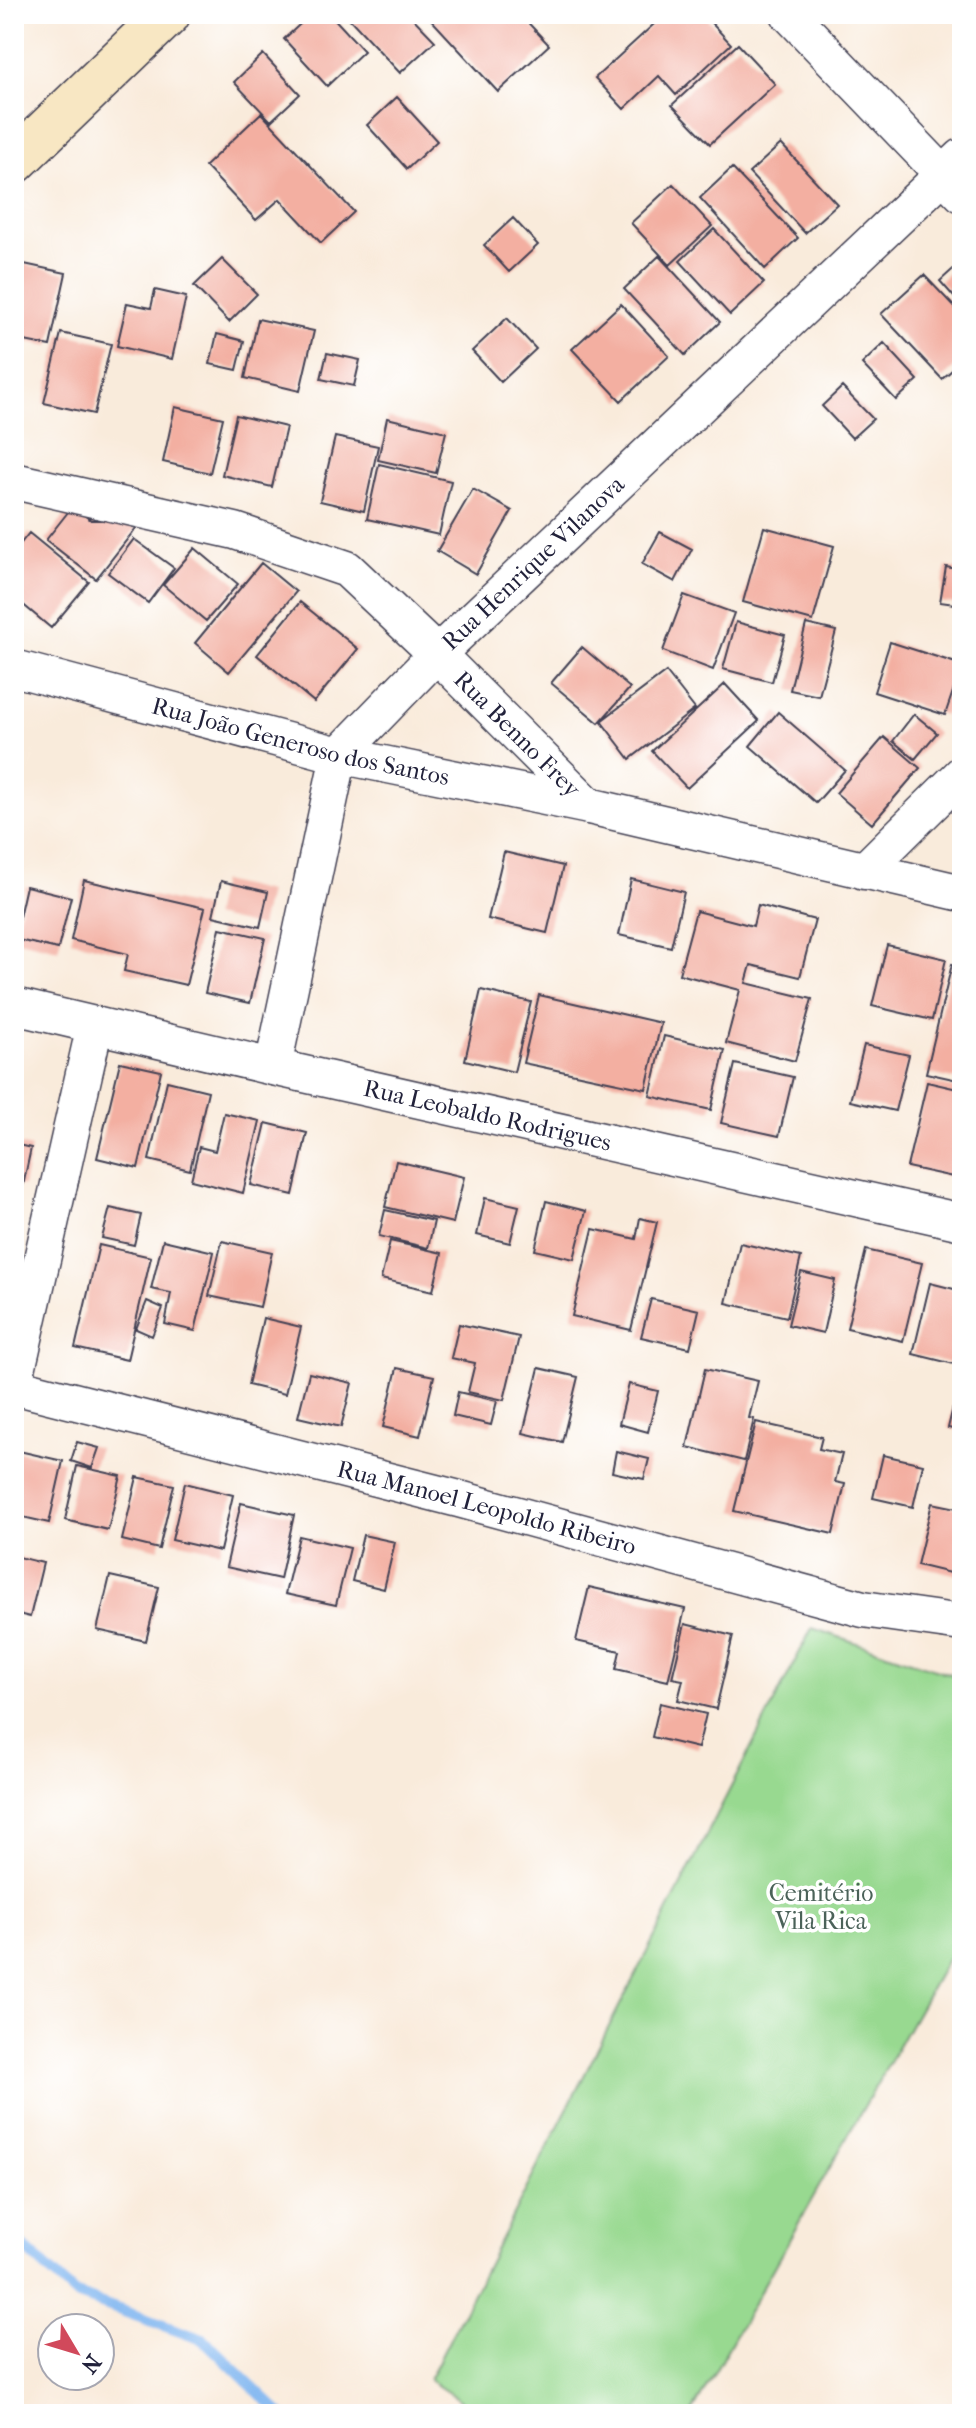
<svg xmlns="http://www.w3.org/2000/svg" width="976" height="2428" font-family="'IM FELL French Canon',serif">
	<rect width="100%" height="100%" fill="#fff"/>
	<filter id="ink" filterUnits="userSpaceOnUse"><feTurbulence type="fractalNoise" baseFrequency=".0125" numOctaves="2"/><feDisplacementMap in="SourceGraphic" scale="16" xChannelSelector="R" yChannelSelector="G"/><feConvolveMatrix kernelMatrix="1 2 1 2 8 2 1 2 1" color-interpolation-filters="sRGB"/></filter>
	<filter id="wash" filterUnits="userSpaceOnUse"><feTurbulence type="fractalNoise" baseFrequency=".006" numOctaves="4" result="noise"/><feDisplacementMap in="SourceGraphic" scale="32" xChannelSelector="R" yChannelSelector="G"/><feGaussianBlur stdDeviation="1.8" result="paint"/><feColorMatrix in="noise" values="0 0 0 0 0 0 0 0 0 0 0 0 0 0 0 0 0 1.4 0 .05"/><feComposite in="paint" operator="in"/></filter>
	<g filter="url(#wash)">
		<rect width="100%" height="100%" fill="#f9ebdb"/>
		<path fill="#98d990" stroke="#5d7e66" stroke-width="2" d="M812,1628L962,1678V1933L691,2414H481L429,2380Z"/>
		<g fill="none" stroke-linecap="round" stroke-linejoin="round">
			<path stroke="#82b7f0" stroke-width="11" d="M14,2238L75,2294L204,2340L281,2414"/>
		</g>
		<g id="blocks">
			<path fill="#f3afa1" d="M311,14H330L364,51L327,86L284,39Z
				M345,14H409L435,41L400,73Z
				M426,14H520L549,45L498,92Z
				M665,14H703L731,44L676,95L659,76L624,109L595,78Z
				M738,44L775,84L710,144L672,105Z
				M263,54L300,94L271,121L234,82Z
				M397,97L437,141L407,169L367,125Z
				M261,113L354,212L321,243L280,199L256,220L205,166Z
				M781,144L837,204L805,233L749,173Z
				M732,168L798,238L765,269L700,198Z
				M673,184L712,226L670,265L631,223Z
				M513,218L538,245L509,272L484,245Z
				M714,229L764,283L730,315L680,261Z
				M659,256L720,322L685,355L624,289Z
				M222,259L257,294L229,322L194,286Z
				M962,261V306L940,281Z
				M15,262L66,273L50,346L14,339Z
				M924,275L962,315V324L956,330L962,337V361L942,379L881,314Z
				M155,290L186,297L172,359L117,346L127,303L151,308Z
				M621,304L669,356L621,401L572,349Z
				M507,318L536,349L501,382L472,351Z
				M258,319L314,331L300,391L245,378Z
				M61,333L111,344L94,414L44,403Z
				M217,334L244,341L237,370L210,364Z
				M884,343L918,380L896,400L862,364Z
				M327,353L360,360L354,386L321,379Z
				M842,387L873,419L852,438L822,406Z
				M175,407L223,418L210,473L163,462Z
				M236,415L286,427L272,487L222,475Z
				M387,418L446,432L436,473L378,460Z
				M335,437L378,446L364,511L320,501Z
				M379,464L451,481L439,535L367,519Z
				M473,489L512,511L476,574L437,551Z
				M72,507L91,520H119L136,528L96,579L46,540Z
				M764,527L834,546L813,621L743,602Z
				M660,532L692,549L675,582L642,564Z
				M29,533L89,582L51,628L14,597V552Z
				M134,539L174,568L148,603L108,573Z
				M195,548L238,584L206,621L163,585Z
				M261,563L296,592L229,672L195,643Z
				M946,567L962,570V605L940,602Z
				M684,595L734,613L713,670L663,651Z
				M300,602L358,649L314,702L257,655Z
				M736,622L785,635L772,682L723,669Z
				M806,624L836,631L819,696L790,690Z
				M890,642L962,665L945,715L874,692Z
				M582,647L630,688L599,723L551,683Z
				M666,672L695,709L630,759L601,721Z
				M725,684L759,721L687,788L652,751Z
				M778,712L845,770L816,803L750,746Z
				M914,714L937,733L915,759L893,741Z
				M884,737L920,768L872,824L836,793Z
				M504,852L563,866L547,933L488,919Z
				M631,879L684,892L671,947L619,935Z
				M84,880L205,908L186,985L124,971L128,954L71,940Z
				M221,881L268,892L260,927L213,916Z
				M26,886L71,897L58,949L14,939Z
				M758,905L815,920L800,977L751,965L746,983L812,999L795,1061L726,1043L740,990L679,974L696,911L753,926Z
				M220,928L265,938L250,1003L205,993Z
				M887,945L946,959L932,1020L872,1006Z
				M952,964L962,966V1081L926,1073Z
				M481,990L531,1002L514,1072L465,1060Z
				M539,995L661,1023L646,1089L523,1063Z
				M664,1036L725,1050L711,1110L650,1096Z
				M864,1045L909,1055L895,1111L850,1101Z
				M120,1062L161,1071L138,1168L97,1158Z
				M735,1064L793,1077L779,1136L721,1123Z
				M167,1081L208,1091L190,1170L149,1160Z
				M927,1082L962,1090V1179L907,1167Z
				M224,1113L260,1121L243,1193L191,1180L199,1147L215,1151Z
				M266,1123L307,1133L293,1195L251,1185Z
				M14,1144L31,1148L23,1186L14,1184Z
				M396,1161L464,1177L453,1223L385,1207Z
				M485,1198L519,1206L510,1243L477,1235Z
				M546,1201L586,1211L574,1259L535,1250Z
				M110,1208L141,1215L134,1245L102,1238Z
				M385,1210L434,1221L428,1248L379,1236Z
				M640,1218L657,1222L631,1330L572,1316L593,1229L636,1239Z
				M163,1240L214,1252L195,1331L165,1324L171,1293L151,1289Z
				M222,1241L272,1252L260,1307L209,1296Z
				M390,1241L442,1253L433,1291L381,1279Z
				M740,1243L801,1257L787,1317L726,1303Z
				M99,1245L151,1257L127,1360L75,1348Z
				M866,1250L922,1263L903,1341L847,1328Z
				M801,1272L835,1280L823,1333L788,1325Z
				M930,1283L962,1291V1366L913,1354Z
				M651,1299L699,1310L690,1348L641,1337Z
				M147,1301L163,1308L152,1336L136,1329Z
				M263,1318L301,1327L285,1394L248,1385Z
				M459,1324L519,1337L504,1400L468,1392L475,1363L451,1358Z
				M397,1368L434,1376L420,1436L383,1427Z
				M539,1368L578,1377L562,1442L523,1433Z
				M705,1369L758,1381L749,1418L754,1419L744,1461L687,1447Z
				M309,1373L352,1383L341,1427L298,1417Z
				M629,1384L658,1391L648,1432L619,1424Z
				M458,1392L497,1401L491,1425L453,1416Z
				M955,1399L962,1401V1431L948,1428Z
				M756,1422L822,1437L819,1449L842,1454L835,1482L845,1484L833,1534L734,1511Z
				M77,1442L99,1448L92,1468L71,1461Z
				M19,1451L63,1461L49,1523L14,1515V1474Z
				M616,1451L649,1459L644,1479L612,1472Z
				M883,1455L923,1464L913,1507L873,1498Z
				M77,1466L121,1476L108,1530L65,1520Z
				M137,1477L174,1485L159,1549L122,1540Z
				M185,1483L233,1495L220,1551L172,1540Z
				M241,1503L294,1515L280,1579L226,1567Z
				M932,1503L962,1509V1576L917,1565Z
				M363,1535L395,1542L384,1589L352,1581Z
				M299,1536L350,1548L336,1605L285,1594Z
				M14,1556L43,1563L30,1617L14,1613Z
				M110,1576L159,1587L146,1641L97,1630Z
				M589,1587L685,1609L668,1681L616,1669L620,1651L576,1641Z
				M685,1624L733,1636L716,1709L678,1700L683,1680L672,1678Z
				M660,1703L706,1714L698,1748L652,1737Z"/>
		</g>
	</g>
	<g filter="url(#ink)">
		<use href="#blocks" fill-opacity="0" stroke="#424053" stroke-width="2"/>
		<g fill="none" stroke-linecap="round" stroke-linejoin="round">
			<defs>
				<g id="street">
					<path d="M789,14L962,194"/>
					<path id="s1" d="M14,481L235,531L347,569L437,654L589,806"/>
					<path id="s2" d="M14,668L339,755L589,806L962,893"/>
					<path d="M864,871L962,774"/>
					<path id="s3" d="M14,1006L273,1067L962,1222"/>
					<path id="s4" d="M273,1067L339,755L437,654L962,157"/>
					<path d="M14,1383L95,1025"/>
					<path id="s5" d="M14,1386L459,1499L863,1609L962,1623"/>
				</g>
				<path id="secondary" d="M14,162L168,14"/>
			</defs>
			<use href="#street" stroke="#424053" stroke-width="39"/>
			<use href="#secondary" stroke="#424053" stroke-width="47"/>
			<use href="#street" stroke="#fff" stroke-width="36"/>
			<use href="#secondary" stroke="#f8e7c3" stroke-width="44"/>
		</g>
	</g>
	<g text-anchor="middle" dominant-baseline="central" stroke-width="7" stroke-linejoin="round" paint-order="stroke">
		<g font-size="24" fill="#22223b" stroke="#fff">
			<text stroke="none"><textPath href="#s4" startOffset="592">Rua Henrique Vilanova</textPath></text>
			<text stroke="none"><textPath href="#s1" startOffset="582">Rua Benno Frey</textPath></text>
			<text stroke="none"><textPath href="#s2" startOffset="296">Rua João Generoso dos Santos</textPath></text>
			<text stroke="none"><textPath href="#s3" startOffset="486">Rua Leobaldo Rodrigues</textPath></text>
			<text stroke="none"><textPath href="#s5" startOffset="488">Rua Manoel Leopoldo Ribeiro</textPath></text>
		</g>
		<g font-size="24" fill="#4b6259" stroke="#fff">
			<text x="821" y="1893">Cemitério<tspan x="821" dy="28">Vila Rica</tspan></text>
		</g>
	</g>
	<rect width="976" height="2428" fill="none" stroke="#fff" stroke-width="48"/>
	<g transform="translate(76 2352) rotate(128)"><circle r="38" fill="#ffffff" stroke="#a7a7b1" stroke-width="2"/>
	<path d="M0-6L14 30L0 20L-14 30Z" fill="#d1495b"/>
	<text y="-12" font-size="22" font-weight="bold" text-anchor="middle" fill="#22223b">N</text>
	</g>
</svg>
